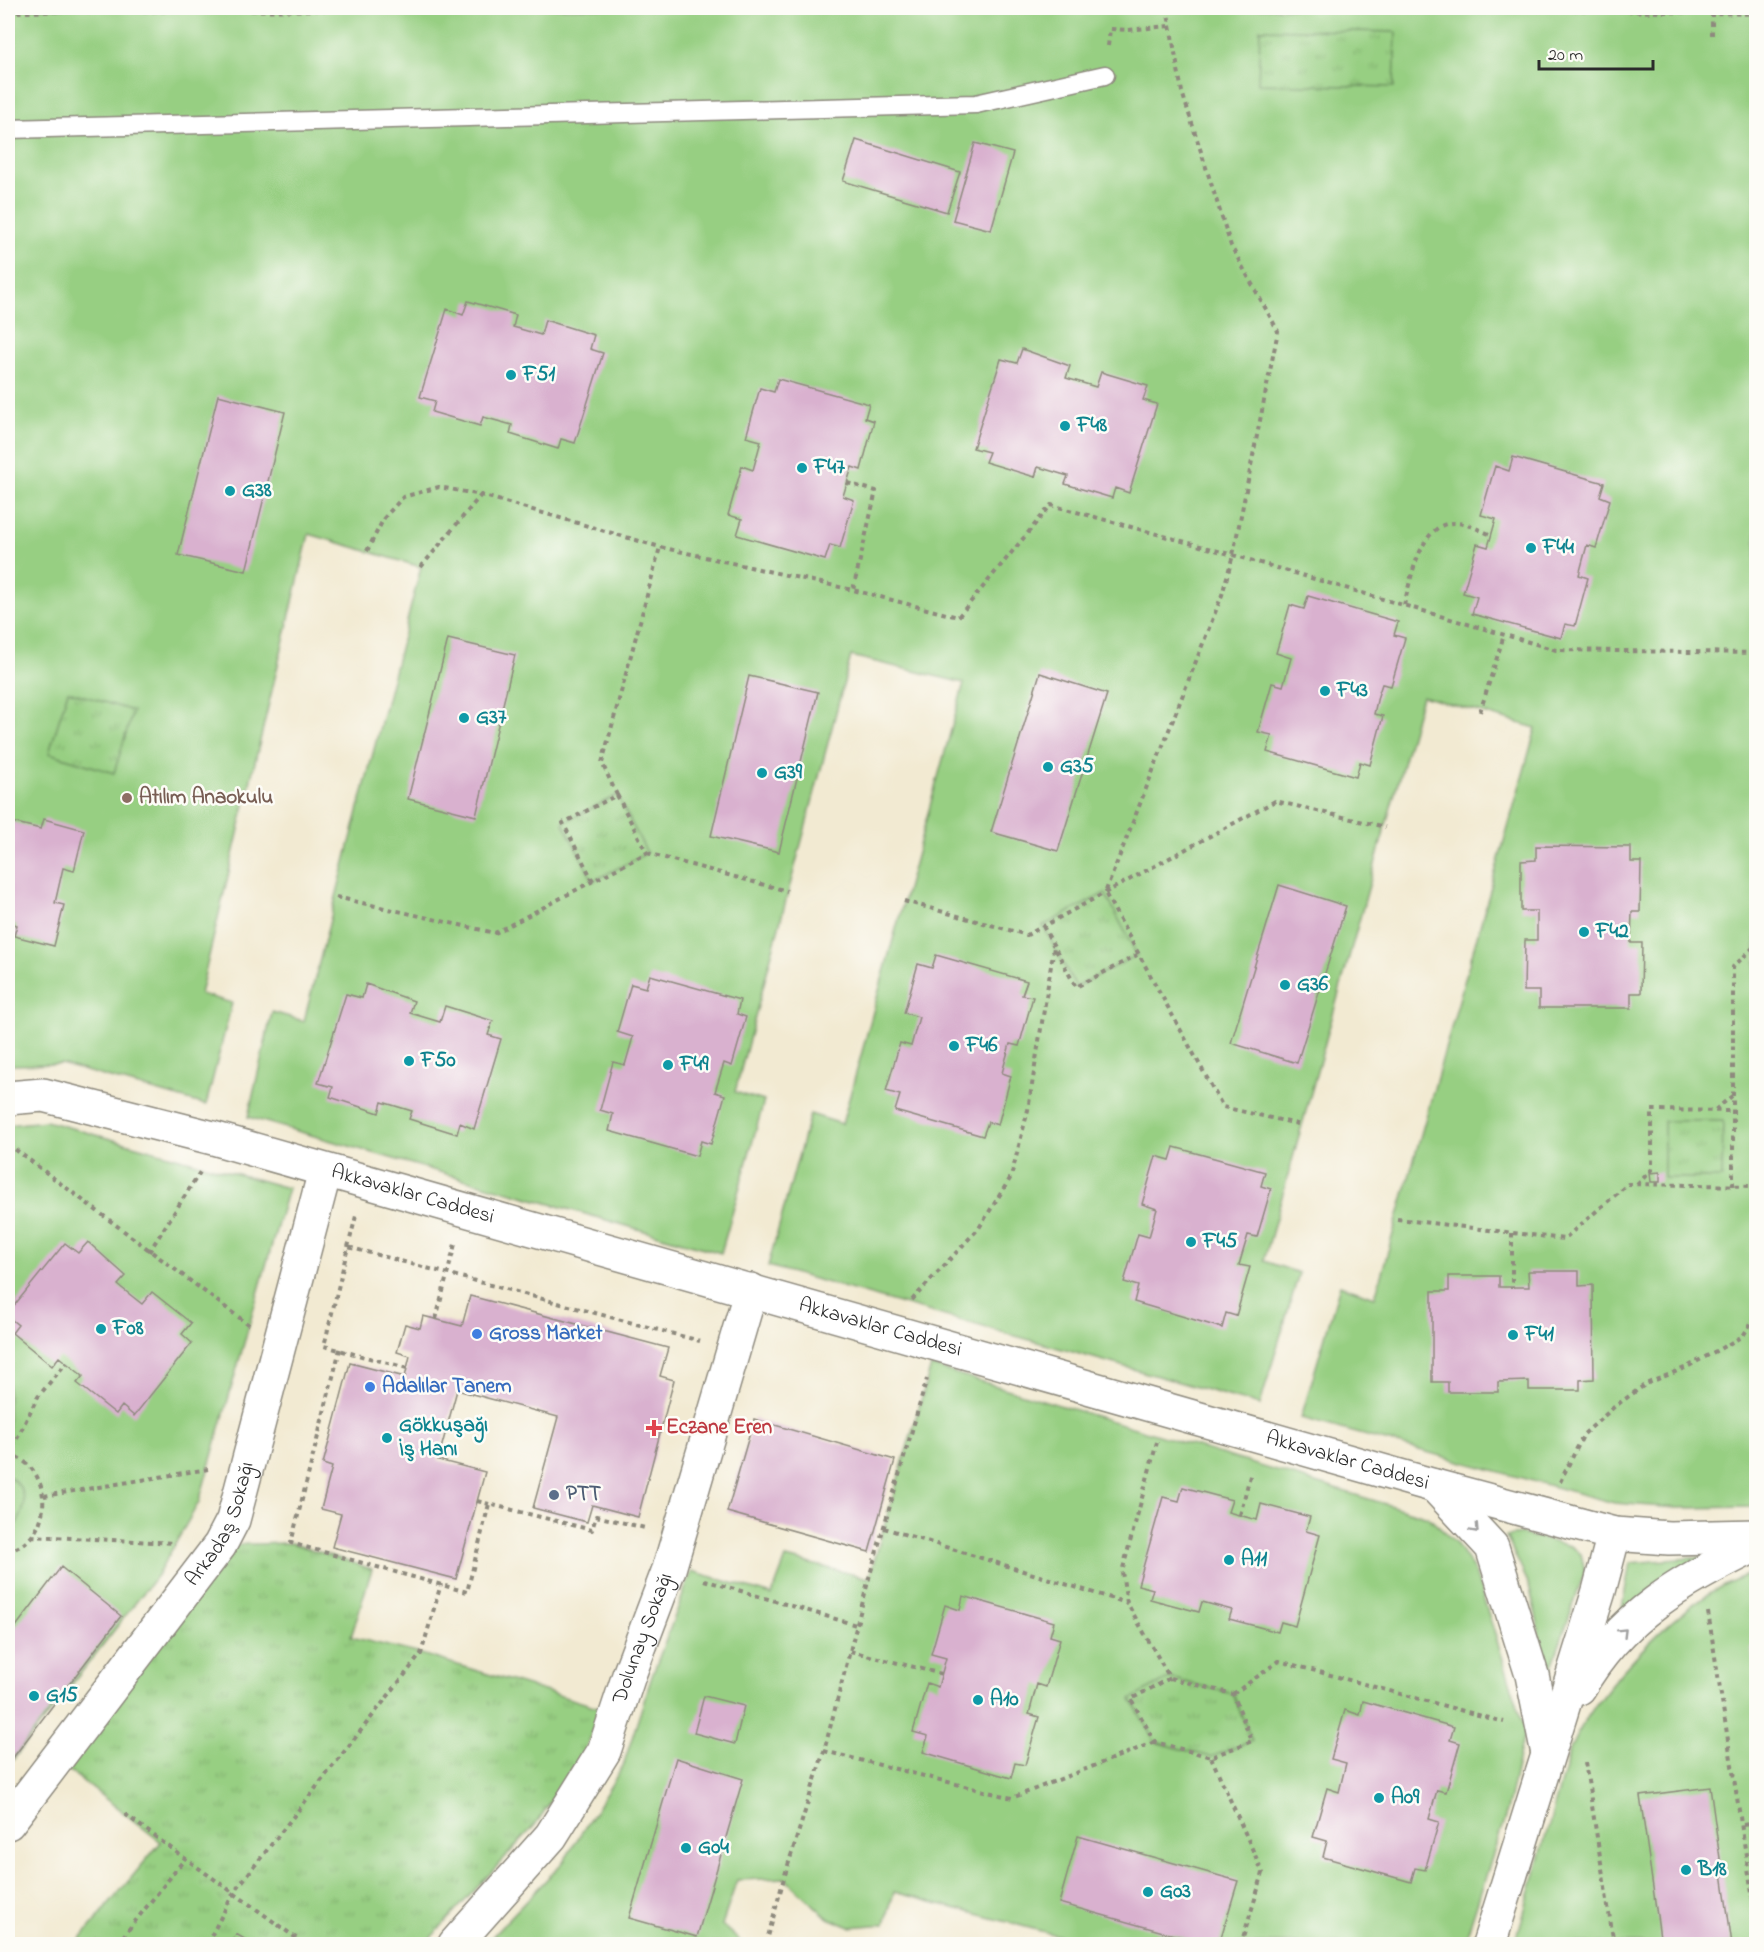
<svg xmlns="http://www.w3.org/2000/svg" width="1764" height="1952" font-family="'Indie Flower',sans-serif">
	<defs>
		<pattern id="park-tufts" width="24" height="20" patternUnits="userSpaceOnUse" patternTransform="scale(1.5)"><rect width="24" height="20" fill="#97cf82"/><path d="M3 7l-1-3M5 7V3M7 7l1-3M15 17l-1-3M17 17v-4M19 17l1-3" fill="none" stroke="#82b270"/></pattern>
	</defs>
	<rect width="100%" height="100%" fill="#fdfcf7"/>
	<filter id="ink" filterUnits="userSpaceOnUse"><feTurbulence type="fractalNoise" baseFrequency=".0167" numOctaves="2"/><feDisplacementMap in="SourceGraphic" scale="12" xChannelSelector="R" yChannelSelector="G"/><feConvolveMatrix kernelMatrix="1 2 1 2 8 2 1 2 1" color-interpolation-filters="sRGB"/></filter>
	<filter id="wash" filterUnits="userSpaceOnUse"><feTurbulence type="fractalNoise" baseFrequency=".008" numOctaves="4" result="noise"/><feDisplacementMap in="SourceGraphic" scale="24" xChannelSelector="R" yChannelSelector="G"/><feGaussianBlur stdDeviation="1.35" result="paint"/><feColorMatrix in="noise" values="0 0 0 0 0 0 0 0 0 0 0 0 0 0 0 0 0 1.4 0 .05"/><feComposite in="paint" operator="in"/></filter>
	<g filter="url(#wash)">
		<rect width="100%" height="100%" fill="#f2ead2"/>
		<path fill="#97cf82" stroke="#617d56" stroke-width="1.5" d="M8,8H1756V1507L1676,1508L1614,1503L1301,1418L1340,1285L1375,1297L1536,728L1422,696L1264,1261L1299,1273L1260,1405L768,1266L810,1114L842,1124L964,683L851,656L735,1092L764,1101L721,1253L248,1117L272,1012L304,1021L421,567L309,534L200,994L232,1003L206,1105L61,1064L8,1065Z
			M46,1121L288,1188L199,1502L158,1574L8,1766V1125Z
			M931,1366L1428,1517L1456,1543L1475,1572L1525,1728L1507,1811L1464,1944H1090L894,1892L885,1924L850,1927L828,1918L784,1878L737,1880L722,1925L743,1944H485L564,1861L623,1766L652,1676L692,1571L772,1595L786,1558L869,1578Z
			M1522,1534L1570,1546L1581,1554L1585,1571L1545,1687L1538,1624L1529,1585L1506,1536Z
			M1715,1556L1620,1620L1630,1563Z
			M1756,1571V1944H1515L1571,1747C1596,1692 1669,1614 1722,1586C1733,1580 1745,1576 1756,1571Z"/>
		<path fill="url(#park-tufts)" stroke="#617d56" stroke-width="1.5" d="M1260,29L1396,32L1394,87L1258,84Z
			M68,691L133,711L114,773L49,753Z
			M617,795L647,853L593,881L563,823Z
			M1105,893L1137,955L1076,987L1043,926Z
			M1664,1121H1723L1722,1178H1664Z
			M8,1476C30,1489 28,1517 8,1531Z
			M291,1543L372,1569L351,1637L421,1654L601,1708L586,1749L535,1825L425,1944H76L161,1842L57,1761L220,1545Z
			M1170,1678L1233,1694L1252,1741L1211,1757L1155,1742L1131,1699Z"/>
		<g id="blocks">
			<path fill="#d9b1cf" d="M856,140L960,172L947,212L843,181Z
				M975,143L1013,153L991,230L953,220Z
				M468,301L516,315L513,327L541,335L545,320L594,335L590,349L603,353L575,443L561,439L558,449L510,434L512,425L483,417L480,426L432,412L435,401L420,397L447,309L463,315Z
				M1022,349L1070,366L1066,378L1096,387L1101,372L1148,386L1143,400L1157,404L1129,493L1115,488L1112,498L1065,484L1068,476L1038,467L1035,477L985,462L989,452L973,448L1001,359L1017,363Z
				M778,379L869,404L865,418L874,421L861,470L852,467L843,496L854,500L840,548L830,545L825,560L737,535L742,519L728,515L742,466L753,470L761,441L746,437L760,388L774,392Z
				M218,395L285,412L246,571L178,555Z
				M1513,457L1604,483L1600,496L1610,500L1596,548L1587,545L1579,575L1588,578L1575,626L1565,624L1561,638L1472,614L1477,597L1463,593L1477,544L1488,547L1496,519L1481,515L1495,466L1509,471Z
				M1308,596L1398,622L1394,635L1405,638L1391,686L1382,684L1378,696L1374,714L1383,716L1370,765L1360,762L1356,777L1267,752L1272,735L1258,732L1272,683L1283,686L1291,658L1276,653L1290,605L1304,609Z
				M448,639L515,655L476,816L408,799Z
				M1040,673L1107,694L1058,851L991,832Z
				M749,676L818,692L779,852L711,836Z
				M44,819L84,830L74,871L63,868L55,903L64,905L54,946L14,936L17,925L8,922V821L41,829Z
				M1536,846L1631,847V862H1641L1640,912H1632L1631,943H1642L1641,993H1631V1008H1539V991H1524L1525,940H1537V911H1521V861L1536,860Z
				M1279,885L1346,906L1297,1063L1231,1043Z
				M936,955L1027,981L1022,995L1033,997L1019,1046L1010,1044L1002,1073L1011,1076L998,1125L988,1122L983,1136L895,1111L900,1095L886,1091L900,1043L911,1046L919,1017L904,1013L918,964L932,968Z
				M650,975L740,1000L737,1014L746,1017L732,1066L724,1063L720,1076L715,1092L725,1095L711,1144L701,1141L697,1156L609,1131L613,1114L600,1110L613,1062L625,1065L633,1037L617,1032L631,984L646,988Z
				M366,984L414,1001L410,1013L440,1022L445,1006L493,1021L488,1035L501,1039L474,1129L460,1123L457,1134L409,1119L412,1111L382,1102L379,1113L330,1097L333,1087L318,1083L346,994L362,998Z
				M1174,1147L1265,1172L1261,1186L1271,1189L1257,1237L1248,1235L1239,1265L1250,1267L1236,1316L1226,1313L1222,1328L1134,1302L1138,1286L1124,1282L1138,1234L1149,1237L1157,1209L1142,1204L1156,1156L1170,1160Z
				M1660,1172V1182H1651L1650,1173Z
				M88,1242L126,1276L118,1285L142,1304L152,1292L191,1323L182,1334L192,1343L134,1416L122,1406L116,1414L77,1383L83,1376L59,1357L52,1366L12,1333L18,1325L8,1317V1313L65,1243L78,1253Z
				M1528,1271H1579V1286L1593,1285L1594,1379L1580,1380V1390H1529V1381L1498,1382V1392H1448V1382H1432V1291H1449V1276H1499V1287H1529Z
				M470,1296L668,1348L660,1376L674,1380L638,1517L592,1505L587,1522L533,1508L558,1417L457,1390L438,1460L485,1472L456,1579L332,1547L341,1514L321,1509L332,1467L323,1464L350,1363L405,1377L410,1356L397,1352L405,1324L420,1328L423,1316L462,1326Z
				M754,1419L895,1460L869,1552L727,1512Z
				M1183,1487L1232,1500L1228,1512L1257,1520L1261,1504L1310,1517L1306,1531L1320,1535L1295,1626L1281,1622L1278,1632L1229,1619L1232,1610L1202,1602L1199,1612L1150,1599L1153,1589L1138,1585L1163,1497L1179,1501Z
				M61,1567L121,1616L12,1759L8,1756V1637Z
				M963,1596L1054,1622L1050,1636L1060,1639L1046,1687L1037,1684L1029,1714L1039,1717L1025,1765L1015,1763L1011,1778L923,1752L928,1736L913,1732L927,1683L938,1687L946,1658L931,1654L945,1605L960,1610Z
				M1756,1647V1674H1755L1751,1648Z
				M704,1696L744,1706L735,1744L694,1733Z
				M1363,1701L1454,1727L1450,1740L1460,1743L1446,1792L1437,1790L1429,1819L1439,1822L1425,1870L1415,1868L1411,1882L1323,1857L1327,1841L1313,1837L1327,1788L1339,1792L1346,1763L1331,1759L1345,1710L1360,1715Z
				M676,1758L743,1779L697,1937L629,1918Z
				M1710,1787L1732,1944H1661L1640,1796Z
				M1078,1836L1238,1881L1219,1944H1206L1059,1903Z
				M236,1934L253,1944H229Z"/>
		</g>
	</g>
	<g filter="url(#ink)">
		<use href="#blocks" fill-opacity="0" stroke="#8e8a7e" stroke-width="1.5"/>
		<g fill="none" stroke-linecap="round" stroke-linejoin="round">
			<defs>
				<path id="lane" d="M8,129L976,104L1105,75"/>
				<g id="street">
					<path id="s1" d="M8,1823L220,1545L233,1520L325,1171"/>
					<path id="s2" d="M455,1944L551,1836L604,1751L629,1675L669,1569L751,1290"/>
				</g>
				<g id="secondary">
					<path id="s3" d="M8,1098L43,1095L213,1138L1435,1486L1614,1534L1669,1538L1756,1536"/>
					<path d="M1435,1486L1492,1547L1532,1675L1547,1749"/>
					<path d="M1579,1688C1621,1615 1683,1580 1756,1545"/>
					<path d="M1489,1944L1599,1591L1614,1534"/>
				</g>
			</defs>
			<use href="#lane" stroke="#8e8a7e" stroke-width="21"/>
			<use href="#street" stroke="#8e8a7e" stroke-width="36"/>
			<use href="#secondary" stroke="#8e8a7e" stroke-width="36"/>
			<path stroke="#8e8a7e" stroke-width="4" stroke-dasharray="4.5 4.5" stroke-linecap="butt" d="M1167,8L1182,92L1231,246L1278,331L1233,555L1222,595L1105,893L1223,1107L1302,1125
				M1474,8L1756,14
				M8,12L739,8
				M1712,35V13
				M1108,46L1110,29L1128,30L1169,26
				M847,483L876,491L853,590
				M367,551L384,518L403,497L439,487L481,495L660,547L853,590L958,617L1051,505L1233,555L1556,650L1756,653
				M421,567L481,495
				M1404,605C1411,579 1420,521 1456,523C1467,523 1481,531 1492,535
				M1480,712L1504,635
				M617,795L647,853L593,881L563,823L617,795L602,763L660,547
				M647,853L787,891
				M336,897L495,933L593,881
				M904,901L1027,935L1275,801L1385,827
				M1043,926L1076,987L1137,955
				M1715,1110L1732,1096
				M8,1144L249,1325
				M1637,1185L1652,1169V1110L1733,1111
				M1733,1186V967L1756,945
				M1397,1219L1564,1239L1628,1184L1756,1186
				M1512,1233V1288
				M348,1247L356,1216
				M149,1252L200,1172
				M912,1300L979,1228L1011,1177L1028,1110L1054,947
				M436,1319L455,1244
				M340,1349L291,1543L467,1592L489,1504L592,1530L596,1516L645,1528
				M407,1368L324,1346L348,1247L700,1341
				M1157,1442L1122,1572L1127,1603L1170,1678
				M8,1454C55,1466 55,1539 8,1551
				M9,1455L37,1398L66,1363
				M1560,1482L1584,1434L1614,1407L1646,1384L1687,1367L1743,1336L1756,1315
				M44,1496L208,1469
				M477,1501L489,1504
				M1240,1515L1251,1472
				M884,1528L1127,1603
				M31,1536L175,1543
				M704,1580L856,1625
				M1708,1612L1756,1919
				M850,1651L942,1674
				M1170,1678L1233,1694L1252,1741L1211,1757L1155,1742L1131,1699Z
				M1233,1694L1279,1661L1504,1722
				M824,1751L1012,1798L1155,1742
				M1211,1757L1263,1873L1241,1944
				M1585,1762L1614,1944
				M125,1814C184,1859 245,1900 304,1944
				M1743,1825L1756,1823
				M117,1944L184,1860
				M207,1944L234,1892L421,1654L441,1584
				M766,1944L784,1878L824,1751L869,1578L927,1379"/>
			<use href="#lane" stroke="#fff" stroke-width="18"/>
			<use href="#street" stroke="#fff" stroke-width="33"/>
			<use href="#secondary" stroke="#fff" stroke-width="33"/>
		</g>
		<defs><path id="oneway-chevron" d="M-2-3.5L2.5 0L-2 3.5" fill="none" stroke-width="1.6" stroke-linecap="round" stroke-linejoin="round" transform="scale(1.5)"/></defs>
		<g stroke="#a0a0a0">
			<use href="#oneway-chevron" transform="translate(1475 1529) rotate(47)"/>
			<use href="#oneway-chevron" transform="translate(1623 1632) rotate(-45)"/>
		</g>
	</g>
	<g fill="#0f9aa8" stroke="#fdfcf7" stroke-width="2">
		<circle cx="511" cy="375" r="6"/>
		<circle cx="1065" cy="426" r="6"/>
		<circle cx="802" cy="468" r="6"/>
		<circle cx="230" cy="491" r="6"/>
		<circle cx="1531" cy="548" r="6"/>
		<circle cx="1325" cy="691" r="6"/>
		<circle cx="464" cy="718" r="6"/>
		<circle cx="1048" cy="767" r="6"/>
		<circle cx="762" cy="773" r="6"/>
		<circle cx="1584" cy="932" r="6"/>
		<circle cx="1285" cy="985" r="6"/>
		<circle cx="954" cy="1046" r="6"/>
		<circle cx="409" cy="1061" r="6"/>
		<circle cx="668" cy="1065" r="6"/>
		<circle cx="1191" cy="1242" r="6"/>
		<circle cx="101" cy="1329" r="6"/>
		<circle cx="1513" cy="1335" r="6"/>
		<circle cx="387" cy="1438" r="6"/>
		<circle cx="1229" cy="1560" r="6"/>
		<circle cx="34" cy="1696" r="6"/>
		<circle cx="978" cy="1700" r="6"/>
		<circle cx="1379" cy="1798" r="6"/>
		<circle cx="686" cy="1848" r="6"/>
		<circle cx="1686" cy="1870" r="6"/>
		<circle cx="1148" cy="1892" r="6"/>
	</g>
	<circle fill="#8d6e63" stroke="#fdfcf7" stroke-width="2" cx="127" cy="798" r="6"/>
	<g fill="#3f7fe0" stroke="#fdfcf7" stroke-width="2">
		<circle cx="477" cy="1334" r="6"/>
		<circle cx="370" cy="1387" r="6"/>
	</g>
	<path fill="#e0444e" stroke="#fdfcf7" stroke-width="2" d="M651 1419h6v6h6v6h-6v6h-6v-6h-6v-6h6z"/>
	<circle fill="#5c6f8a" stroke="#fdfcf7" stroke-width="2" cx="554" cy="1495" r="6"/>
	<g text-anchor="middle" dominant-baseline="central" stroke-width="5" stroke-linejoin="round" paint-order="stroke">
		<g font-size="21" font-weight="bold" fill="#0d838f" stroke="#fdfcf7" text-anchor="start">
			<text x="523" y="375">F51</text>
			<text x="1077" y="426">F48</text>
			<text x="814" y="468">F47</text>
			<text x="242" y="491">G38</text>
			<text x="1543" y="548">F44</text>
			<text x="1337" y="691">F43</text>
			<text x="476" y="718">G37</text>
			<text x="1060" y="767">G35</text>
			<text x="774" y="773">G39</text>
			<text x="1596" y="932">F42</text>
			<text x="1297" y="985">G36</text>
			<text x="966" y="1046">F46</text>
			<text x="421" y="1061">F50</text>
			<text x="680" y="1065">F49</text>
			<text x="1203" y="1242">F45</text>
			<text x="113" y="1329">F08</text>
			<text x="1525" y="1335">F41</text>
			<text x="399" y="1426">Gökkuşağı<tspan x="399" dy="24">İş Hanı</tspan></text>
			<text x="1241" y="1560">A11</text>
			<text x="46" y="1696">G15</text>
			<text x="990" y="1700">A10</text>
			<text x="1391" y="1798">A09</text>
			<text x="698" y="1848">G04</text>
			<text x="1698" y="1870">B18</text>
			<text x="1160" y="1892">G03</text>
		</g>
		<g font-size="21" font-weight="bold" fill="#785e54" stroke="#fdfcf7" text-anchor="start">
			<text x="139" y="798">Atılım Anaokulu</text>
		</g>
		<g font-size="21" fill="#2b2b2b" stroke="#fdfcf7">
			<text stroke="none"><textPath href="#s3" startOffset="418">Akkavaklar Caddesi</textPath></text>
			<text stroke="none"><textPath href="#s3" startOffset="904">Akkavaklar Caddesi</textPath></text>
			<text stroke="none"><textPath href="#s3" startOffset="1390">Akkavaklar Caddesi</textPath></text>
			<text stroke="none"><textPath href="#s1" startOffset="369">Arkadaş Sokağı</textPath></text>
			<text stroke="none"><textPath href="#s2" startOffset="364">Dolunay Sokağı</textPath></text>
		</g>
		<g font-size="21" font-weight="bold" fill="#366cbe" stroke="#fdfcf7" text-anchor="start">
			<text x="489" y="1334">Gross Market</text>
			<text x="382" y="1387">Adalılar Tanem</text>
		</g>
		<g font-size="21" font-weight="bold" fill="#be3a42" stroke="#fdfcf7" text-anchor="start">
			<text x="666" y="1428">Eczane Eren</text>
		</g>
		<g font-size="21" font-weight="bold" fill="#4e5e75" stroke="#fdfcf7" text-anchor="start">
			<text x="566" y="1495">PTT</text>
		</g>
	</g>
	<rect width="1764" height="1952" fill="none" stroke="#fdfcf7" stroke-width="30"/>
	<path d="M1539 60v9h114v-9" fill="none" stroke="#2b2b2b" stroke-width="3"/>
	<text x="1548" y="60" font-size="18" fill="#2b2b2b" stroke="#fdfcf7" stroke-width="4.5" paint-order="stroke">20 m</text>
</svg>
